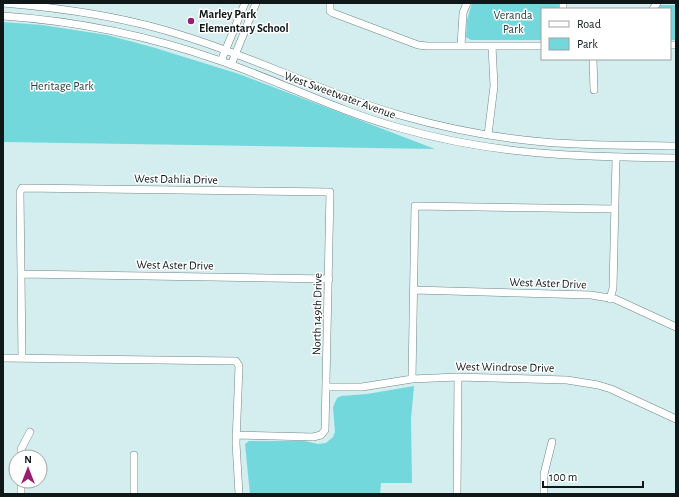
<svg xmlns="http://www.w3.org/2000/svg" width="679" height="497" font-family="'Alegreya Sans',sans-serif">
	<rect width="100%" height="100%" fill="#d4edee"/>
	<path fill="#72d8dc" d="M472,3H559V9H542V40H471L466,37L467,20Z
		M660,5H676V40H670V9H657Z
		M3,22L42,25L107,35L152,47L239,74L435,149L3,142Z
		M414,386L411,419L412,483H381L380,494H250L245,444L249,441H305L318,444L326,443L333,437L335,432L333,407L337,398L341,396L367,394Z"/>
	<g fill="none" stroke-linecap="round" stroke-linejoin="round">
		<defs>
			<path id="minor" d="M3,3C64,8 126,17 184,36C259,59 328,95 403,116C449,129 496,138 544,142C587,146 632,145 676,146
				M330,3V11L333,13L418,45L427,46H542
				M563,3V9
				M653,9L657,3
				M3,16C77,21 150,36 221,61C281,82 338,111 400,128C494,155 579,157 676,158
				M670,45H676
				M461,46L463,13L467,3
				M593,59L594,90
				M221,61L245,3
				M231,65L256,3
				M488,135L494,86L492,46
				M21,274L329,279
				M414,290L591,295L615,299L676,327
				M610,299L613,288L616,158
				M3,358L236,361L239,366L236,443L239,494
				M22,358L20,192L22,188L330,192L325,430L321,435L313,437L236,435
				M412,379L415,206L615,209
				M327,387H362L412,379L458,377L567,380L598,385L611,389L676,419
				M21,457V449L30,432
				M21,481V494
				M134,494V455
				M457,494L458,377
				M544,494V474L552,442"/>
		</defs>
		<use href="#minor" stroke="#708687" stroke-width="8"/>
		<use href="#minor" stroke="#fff" stroke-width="7"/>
	</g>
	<circle fill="#9b1d73" stroke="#fff" stroke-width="1.5" cx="191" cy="21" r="4"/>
	<g text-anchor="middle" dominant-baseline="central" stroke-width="3" stroke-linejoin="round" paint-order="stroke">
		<g font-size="12" font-weight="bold" fill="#0f1718" stroke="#fff" text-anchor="start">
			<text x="199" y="14">Marley Park<tspan x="199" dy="14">Elementary School</tspan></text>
		</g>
		<g font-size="12" fill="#253f40" stroke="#fff">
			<text x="513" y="15">Veranda<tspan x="513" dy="14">Park</tspan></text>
			<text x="62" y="86">Heritage Park</text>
		</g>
		<g font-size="12" fill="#0f1718" stroke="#fff">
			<text transform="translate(340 95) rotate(20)">West Sweetwater Avenue</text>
			<text transform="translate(176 179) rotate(1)">West Dahlia Drive</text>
			<text transform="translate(175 265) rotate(1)">West Aster Drive</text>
			<text transform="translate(548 283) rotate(2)">West Aster Drive</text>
			<text transform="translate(317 314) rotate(-89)">North 149th Drive</text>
			<text transform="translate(505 367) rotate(1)">West Windrose Drive</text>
		</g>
	</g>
	<rect width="679" height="497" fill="none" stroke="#0f1718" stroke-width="8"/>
	<rect x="541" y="8" width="130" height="52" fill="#ffffff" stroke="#9fa2a3"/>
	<rect x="549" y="21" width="20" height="6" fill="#ffffff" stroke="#9fa2a3"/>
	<text x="577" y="28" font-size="12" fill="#0f1718">Road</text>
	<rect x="549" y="38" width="20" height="12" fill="#72d8dc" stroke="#9fa2a3"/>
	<text x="577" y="48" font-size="12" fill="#0f1718">Park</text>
	<g transform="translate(28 469)"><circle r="19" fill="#ffffff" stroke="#9fa2a3"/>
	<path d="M0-3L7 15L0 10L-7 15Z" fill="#9b1d73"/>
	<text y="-6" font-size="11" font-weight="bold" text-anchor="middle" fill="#0f1718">N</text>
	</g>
	<path d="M543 481v6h100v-6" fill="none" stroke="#0f1718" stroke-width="2"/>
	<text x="549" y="481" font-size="12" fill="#0f1718" stroke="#ffffff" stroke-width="3" paint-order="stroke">100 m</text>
</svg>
